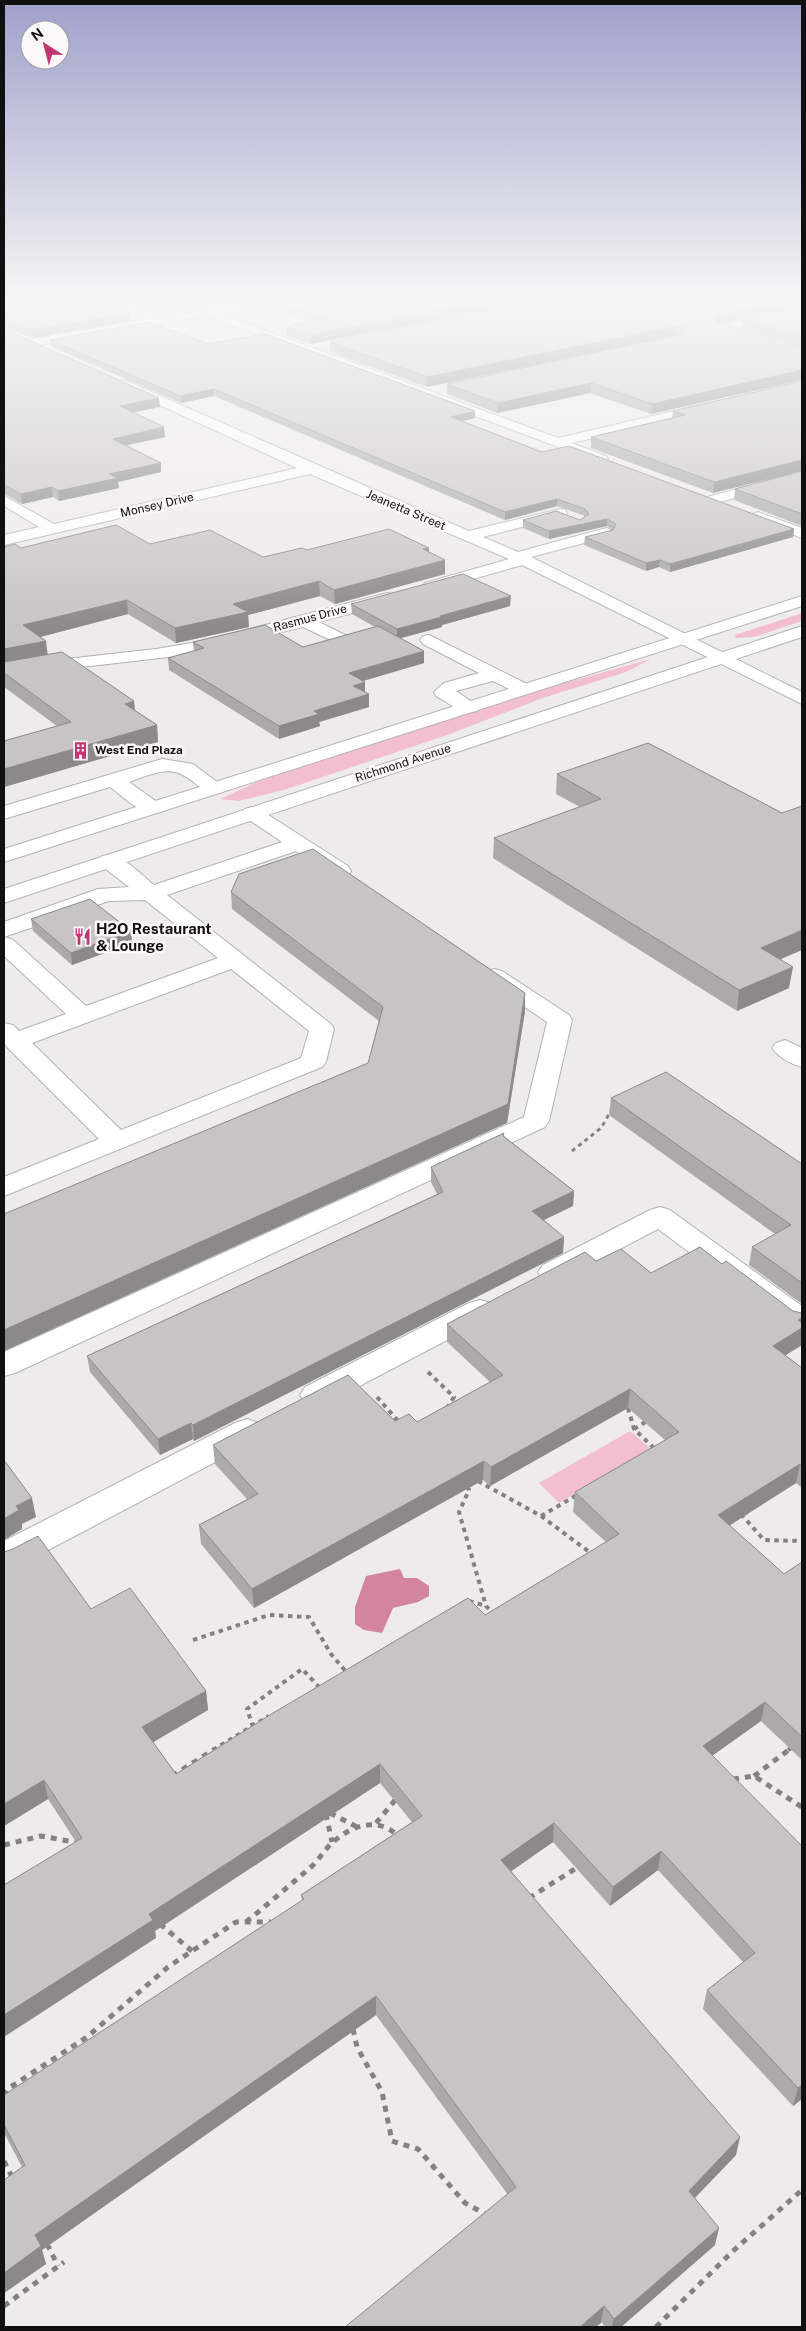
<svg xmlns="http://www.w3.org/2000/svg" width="806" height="2331" font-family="'Public Sans',sans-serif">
	<rect width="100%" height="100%" fill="#eeebec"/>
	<path fill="#f3becf" d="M802,613V621L754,637L736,638L735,635Z
		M651,659L626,672L543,698L447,735L284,790L239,801L220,799L257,782L547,688Z
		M630,1431L651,1449L559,1503L539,1483Z"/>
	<path fill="#d385a0" d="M400,1569L404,1578H417L429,1586V1596L418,1602L393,1608L382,1633L364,1630L355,1624V1607L366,1576Z"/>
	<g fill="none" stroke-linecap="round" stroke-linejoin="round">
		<defs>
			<path id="minor" d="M102,303H117L158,318L243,303H267L262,306L221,314L558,438L708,403L714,407L713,410L572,443L606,456L608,459L601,463L207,316L4,351V344L144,320Z
				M802,308V314L734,328L802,348V356L716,330L714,328L720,325Z
				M124,380L469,531L560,509L565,510L567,513L565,516L483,537L518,552L606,528L611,530L614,533L611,536L531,557L802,692V704L522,565L431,591L425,589L423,586L425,583L509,559L310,474L4,545V535L39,527L4,506V496L54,524L297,468L120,387L118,384Z
				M802,472V480L712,504L705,500L707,497Z
				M758,512L802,528V538L753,520L750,517L753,514Z
				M387,593L393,594L395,598L393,602L319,622L349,637L352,641L349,645L343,646L303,627L177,656L4,676V666L156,649L204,641Z
				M429,635L529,685L532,689L529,693H517L493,681L456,691L479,707L477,711C462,715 449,703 436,696L434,692L444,683L479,673L423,644L420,640L423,636Z
				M162,759L193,764L225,788L222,792C205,797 196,781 181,774C165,766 144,777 129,782L160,804L163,808L160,812C142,817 124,797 110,787L4,819V806Z
				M252,807L259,809L348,866L351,871L348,876C329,880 311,861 296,851L167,895L331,1024L334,1029L326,1062L322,1067L4,1196V1177L99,1139L4,1044V1023L13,1025L19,1031L66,1014L4,956V937L12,939L86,1006L218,958L145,900L109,901L4,937V922L98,889L129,887L102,866L99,861L102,856C122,852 140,874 154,885L282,842L245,817L242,813L245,809ZM231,969L309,1031L301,1058L121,1130L32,1043Z
				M494,969L502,971L569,1015L572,1020L549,1121L545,1127L15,1373L4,1376V1352L524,1117L547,1022L486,981L482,976L486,971Z
				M785,1040L802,1048V1067C791,1064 779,1058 772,1048L776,1043Z
				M660,1207L670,1210L802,1306V1331L791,1328L658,1229L563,1279L553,1282L543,1279L538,1272L543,1265L650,1210Z
				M480,1300L491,1303L495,1310L491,1317L327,1403L316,1406L305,1403L300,1395L305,1387L469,1303Z
				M247,1419L259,1423L263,1431L259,1439L16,1567L4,1571V1541L235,1423Z"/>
			<path id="major" d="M802,596V606L4,862V849Z
				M802,626V637L4,903V889Z"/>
		</defs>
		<use href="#minor" stroke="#b4b1b2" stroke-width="2"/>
		<use href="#major" stroke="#b4b1b2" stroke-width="2"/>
		<path stroke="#838182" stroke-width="3" stroke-dasharray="4 4" stroke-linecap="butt" d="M572,1151L601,1128L612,1109"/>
		<path stroke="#838182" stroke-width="4" stroke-dasharray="4.5 4.5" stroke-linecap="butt" d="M428,1372L454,1397L447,1408
			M377,1397L399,1422
			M628,1408L634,1429L656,1450
			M634,1429L647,1421
			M478,1481L541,1516L592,1554
			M467,1486L469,1490L459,1512L486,1606L494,1615
			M741,1514L764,1540L802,1541
			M541,1516L577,1495
			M469,1601L486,1606
			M193,1640L269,1615L309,1617L331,1654L348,1674
			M253,1727L247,1709L302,1669L320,1688
			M213,1750L269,1716
			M788,1750L793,1747"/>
		<path stroke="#838182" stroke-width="5" stroke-dasharray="6 6" stroke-linecap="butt" d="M172,1776L215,1749
			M754,1776L790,1749
			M733,1779L754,1776L802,1807
			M330,1813L357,1827
			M326,1814L332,1842
			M376,1823L396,1799
			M4,1845L41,1836L79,1843
			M529,1898L578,1867
			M246,1922C268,1904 290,1885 311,1867C319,1860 324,1850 332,1843C350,1826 377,1816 397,1835
			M160,1924L192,1951
			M353,2029L357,2047L382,2092L392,2141L418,2149L465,2203L487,2215
			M4,2096L9,2088L87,2037L168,1967L236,1922H271
			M4,2161L13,2179
			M47,2244L58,2266
			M4,2306L64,2262
			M656,2327L733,2251L802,2190"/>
		<use href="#minor" fill="#fff" fill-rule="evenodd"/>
		<use href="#major" fill="#fff" fill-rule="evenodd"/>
	</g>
	<path fill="#aba9a9" d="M4,303L130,313V321L32,338L4,328Z
		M265,303H527L310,344L287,336V326L310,322L265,306Z
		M802,307L719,323L802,347V380L651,414L590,393L497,413L447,394V384L677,336V335L427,387L330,352V342Z
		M802,307V346L742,328L743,319Z
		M4,329L160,407L133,412L165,437L127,445L161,472L118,482L119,488L59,501L53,497L22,504L4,494Z
		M50,340L208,344L475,418L462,421L542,452L794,529L793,537L670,572L659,567L646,571L584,545L585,537L612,530L607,526L549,539L523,528V520H580L585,516L557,506L505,520L214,396L181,403L50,346Z
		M802,381L713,493L591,448V437L672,418L673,411Z
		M802,471V526L734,500L735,489Z
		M150,544L263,557L307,550L429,548V552L445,560V574L335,604L320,596L248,615L249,627L176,643L128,614L39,637L48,655L134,701L135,710L157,725L158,742L4,787V741L57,726L4,687V547L21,548Z
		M351,604L510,606L442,625V627L401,638L424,663L363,681L365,692L369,694V707L319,722L320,726L279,739L169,670L168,658L194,651L193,642L303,647L375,627L352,614Z
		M557,774L782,813L780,959L789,988L737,1011L493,858L494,838L580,807L556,794Z
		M231,892L525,1011L507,1123L368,1063L379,1021L232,909Z
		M31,919L131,931L132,943L72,965L33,931Z
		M611,1098L802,1164V1304L749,1265L752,1247L775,1234L609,1115Z
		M504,1136L574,1191L573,1206L544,1220L564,1237L563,1253L194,1441L193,1439L160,1455L90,1372L87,1356L437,1194L431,1182V1167Z
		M596,1261L651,1273L802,1345L785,1355L802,1368V1488L796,1483L729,1525L784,1574L802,1562V1760L761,1721L712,1756L802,1846V2099L793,2106L703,2009L707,1990L743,1962L658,1870L610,1906L553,1842L511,1871L736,2155L695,2198L715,2245L621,2327H605L376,2015L42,2250L46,2264L4,2293L22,2167L4,2133V2095L302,1901L301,1895L412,1822L380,1783L155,1931L156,1938L76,1842L48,1799L4,1826L91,1609L206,1691L208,1710L153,1742L176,1774L485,1615L606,1542L573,1512L575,1492L665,1440L628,1408L490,1486L483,1480L254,1608L201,1544L199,1525L247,1499L215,1464L213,1445L395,1421L417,1422L490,1382L447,1342V1324Z"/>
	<path fill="#8b898a" d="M479,303H527L310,344V335Z
		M776,303H802V307L720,323L712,328L713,318L721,314Z
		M130,313V321L32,338L31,330Z
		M677,326V335L427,387V377Z
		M802,370V380L651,414L652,404Z
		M591,383L590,393L497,413L498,403Z
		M214,389V396L181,403L180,396Z
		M159,398L160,407L120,415V406Z
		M475,411V418L450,424L451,417Z
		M164,427L165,437L114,448L113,439Z
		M802,460V471L713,493L714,482Z
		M161,463V472L118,482L119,488L59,501L58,491L109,474Z
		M52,487L53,497L22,504L21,494Z
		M557,499V506L505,520V512Z
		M607,519V526L549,539V531Z
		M794,529L793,537L670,572V564Z
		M429,548V562L423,549Z
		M445,560V574L335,604L334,590Z
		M660,560L659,567L646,571V563Z
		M319,581L320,596L248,615L249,627L176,643L175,628L233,604Z
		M511,596L510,606L442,625V627L397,639V629L440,616Z
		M127,600L128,614L25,641L23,625Z
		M46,641L48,657L4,665V649Z
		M424,651V663L349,685V673Z
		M365,682V695L353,686Z
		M369,694V707L319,722L320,726L279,739V726L314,711Z
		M134,701L135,717L125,704Z
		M157,725L158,742L4,787V769Z
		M802,930V950L758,969L761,948Z
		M131,931L132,943L72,965L71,953Z
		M793,967L789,988L737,1011L739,990Z
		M525,993V1011L507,1123L4,1351V1330Z
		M574,1191L573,1206L531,1226L532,1211Z
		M564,1237L563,1253L194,1441L193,1425Z
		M802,1318V1345L770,1365L773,1346L798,1320Z
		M630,1389L628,1408L490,1486L491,1467Z
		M191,1423L193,1439L160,1455L158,1439Z
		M484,1461L483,1480L254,1608L252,1589Z
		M800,1464L796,1483L715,1535L718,1515Z
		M32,1498L36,1517L22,1524V1529L4,1540V1519L16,1506Z
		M206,1691L208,1710L145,1747L142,1727Z
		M765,1702L761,1721L699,1765L703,1746Z
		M380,1764V1783L155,1931L156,1938L4,2037V2015L149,1914Z
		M44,1780L48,1799L4,1826V1804Z
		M554,1823L553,1842L500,1879L501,1860Z
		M661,1851L658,1870L610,1906L613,1887Z
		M376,1996V2015L42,2250L46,2264L4,2293V2273L35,2235Z
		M802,2085V2099L793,2106L798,2088Z
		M740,2137L736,2155L685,2208L689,2191Z
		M719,2228L715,2245L621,2327H612L614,2319Z
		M604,2306L601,2323L596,2327H580Z"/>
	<path fill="#c7c4c5" stroke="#8b898a" d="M4,303H104L130,313L31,330L4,320Z
		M281,303H479L310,335L287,326L327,319Z
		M533,303H776L721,314L713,318L716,322L802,347V370L652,404L591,383L498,403L447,384L678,335L685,332V329L677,326L427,377L330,342Z
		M802,307V336L743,319Z
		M149,322L208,344L265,334L475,411L451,417L542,452L569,446L794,529L670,564L660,560L646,563L585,537L613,530L616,524L607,519L549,531L523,520L556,511L580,520L589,514L585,509L557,499L505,512L214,389L180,396L50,340Z
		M4,329L159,398L120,406L164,427L113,439L161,463L109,474L118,478L58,491L52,487L21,494L4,485Z
		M802,381V460L714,482L591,437L685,415L673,411Z
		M802,471V514L735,489Z
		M116,525L150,544L210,530L263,557L302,548L307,550L389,529L429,548L423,549L445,560L334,590L319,581L233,604L248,612L175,628L127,600L23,625L46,641L4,649V547L15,544L21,548Z
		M463,574L511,596L440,616L442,617L397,629L351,604Z
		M265,625L303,647L378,626L424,651L349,673L365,682L353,686L369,694L314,711L319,714L279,726L168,658L204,648L193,642Z
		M62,652L134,701L125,704L157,725L4,769V741L71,722L4,673V662Z
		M648,743L782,813L802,806V930L761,948L793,967L739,990L494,838L601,799L557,774Z
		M313,849L525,993L508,1104L4,1330V1214L368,1063L383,1007L231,892L239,874Z
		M90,899L131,931L71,953L31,919Z
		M666,1072L802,1164V1283L752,1247L791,1225L611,1098Z
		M504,1133L503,1136L574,1191L532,1211L564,1237L193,1425L191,1423L158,1439L87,1356L443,1192L431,1167Z
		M700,1247L722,1264L726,1261L793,1311L802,1313V1318L798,1320L802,1323V1328L773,1346L802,1368V1466L800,1464L718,1515L784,1574L802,1562V1737L765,1702L703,1746L802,1846V2085L798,2088L707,1990L755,1953L661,1851L613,1887L554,1823L501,1860L740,2137L689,2191L719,2228L614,2319L604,2306L580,2327H345L516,2187L376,1996L35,2235L41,2246L4,2273V2180L25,2165L4,2125V2095L304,1899L301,1895L422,1816L380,1764L149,1914L153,1920L4,2015V1885L82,1838L44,1780L4,1804V1552L13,1549L38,1536L91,1609L130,1588L206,1691L142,1727L176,1774L273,1713L468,1598L485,1615L619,1534L575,1492L679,1432L630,1389L491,1467L484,1461L252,1589L199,1525L258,1494L213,1445L348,1375L395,1421L409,1414L417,1422L503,1375L447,1324L585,1252L596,1261L621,1249L651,1273Z
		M4,1460L32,1498L16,1506L19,1510L4,1519Z"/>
	<linearGradient id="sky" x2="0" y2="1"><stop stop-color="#9fa1cb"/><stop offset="0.48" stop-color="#f7f6f6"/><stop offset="1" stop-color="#f7f6f6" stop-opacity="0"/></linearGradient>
	<rect width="806" height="629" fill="url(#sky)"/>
	<defs>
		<symbol id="building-bare" viewBox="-9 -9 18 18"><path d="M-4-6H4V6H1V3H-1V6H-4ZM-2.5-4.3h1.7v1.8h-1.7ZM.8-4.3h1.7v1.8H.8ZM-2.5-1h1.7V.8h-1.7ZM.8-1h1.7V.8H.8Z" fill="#bf3673" stroke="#fcf8f9" stroke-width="2.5" paint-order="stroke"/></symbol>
		<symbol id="restaurant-bare" viewBox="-9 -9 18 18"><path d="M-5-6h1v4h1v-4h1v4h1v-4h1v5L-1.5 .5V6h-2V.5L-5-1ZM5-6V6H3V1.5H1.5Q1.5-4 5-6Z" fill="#bf3673" stroke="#fcf8f9" stroke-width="2.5" paint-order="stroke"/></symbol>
	</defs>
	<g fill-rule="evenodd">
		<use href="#building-bare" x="68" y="738" width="25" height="25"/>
		<use href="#restaurant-bare" x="70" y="924" width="25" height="25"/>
	</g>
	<g text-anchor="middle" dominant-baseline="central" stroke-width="5" stroke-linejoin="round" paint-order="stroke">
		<g font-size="12" fill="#111010" stroke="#fcf8f9">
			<text transform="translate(157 505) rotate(-13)">Monsey Drive</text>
			<text transform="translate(406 510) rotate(23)">Jeanetta Street</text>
			<text transform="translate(310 618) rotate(-15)">Rasmus Drive</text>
			<text transform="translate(403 763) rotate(-18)">Richmond Avenue</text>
		</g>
		<g font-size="12" font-weight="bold" fill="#111010" stroke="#fcf8f9" text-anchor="start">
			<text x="95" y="750">West End Plaza</text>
		</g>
		<g font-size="15" font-weight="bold" fill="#111010" stroke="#fcf8f9" text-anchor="start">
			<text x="96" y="928">H2O Restaurant<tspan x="96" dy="17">&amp; Lounge</tspan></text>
		</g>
	</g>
	<rect width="806" height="2331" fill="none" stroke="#111010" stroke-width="10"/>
	<g transform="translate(45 45) rotate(324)"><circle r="24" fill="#fcf8f9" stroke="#9e9b9c"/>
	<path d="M0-4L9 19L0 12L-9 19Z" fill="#bf3673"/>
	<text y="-8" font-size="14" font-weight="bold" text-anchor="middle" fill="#111010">N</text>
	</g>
</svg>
